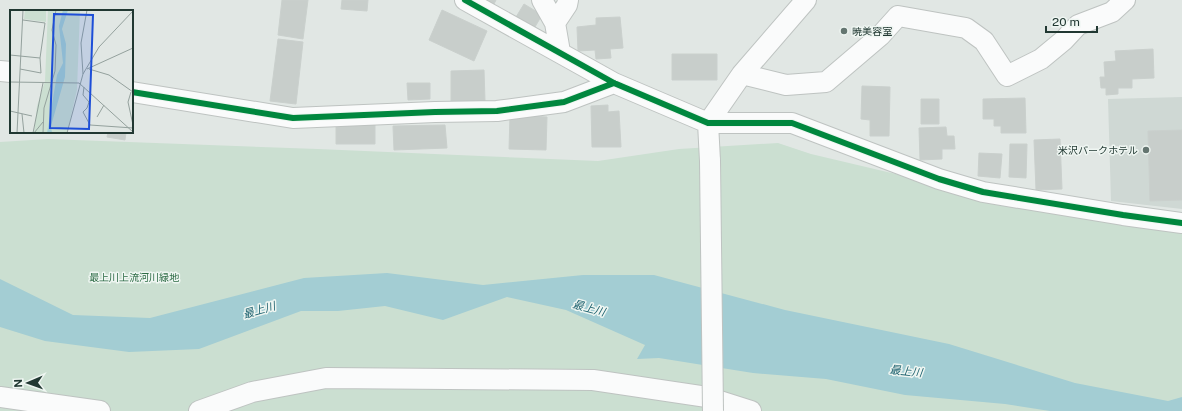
<svg xmlns="http://www.w3.org/2000/svg" width="1182" height="411" font-family="'Public Sans','Noto Sans JP',sans-serif">
	<rect width="100%" height="100%" fill="#e1e7e4"/>
	<path fill="#cfd8d4" d="M1182,97V209L1111,201L1108,99Z"/>
	<path fill="#cbdfd1" d="M48,139L318,149L598,161L679,149L778,143L811,154L938,184L1182,228V411H0V142Z"/>
	<path fill="#a3cdd3" d="M387,273L483,285L583,275H654L785,310L949,344L1075,383L1168,401L1182,397V411H1050L1005,404L905,395L826,379L753,373L659,358L637,359L645,345L566,310L507,297L443,320L385,306L338,311H301L199,349L129,352L45,341L0,327V279L73,315L150,318L304,278Z"/>
	<path fill="#c8cecb" stroke="#cad0cd" d="M282,0H308L303,39L278,35Z
		M342,0H368L367,11L341,9Z
		M477,0H496L492,8Z
		M524,4L542,15L532,32L516,17Z
		M442,10L487,31L474,61L429,40Z
		M620,17L623,48L610,49L611,58L596,59L595,50L578,51L577,27L596,25V18Z
		M278,39L303,42L296,104L270,101Z
		M1153,49L1154,78L1132,79V88H1118V94L1106,95V88H1101L1100,77H1105L1104,62L1116,61L1115,51Z
		M672,54H717V80H672Z
		M484,70L485,101H451V71Z
		M407,83H430V99L408,100Z
		M862,86L890,87L889,136H870V120L861,119Z
		M1025,98L1026,133H1001V126H994V119H983V99Z
		M921,99H939V124H921Z
		M608,105V112L619,111L621,147H592L591,106Z
		M510,115L547,117L546,150L509,149Z
		M336,123H375V144H336Z
		M445,125L447,148L394,150L393,126Z
		M946,127L947,136H954L955,149H942V159L920,160L919,128Z
		M1182,130V200L1150,201L1148,131Z
		M108,132H126L125,140L107,137Z
		M1060,139L1062,189L1036,190L1034,140Z
		M1010,144H1027L1026,178L1009,177Z
		M979,153L1002,154L1000,178L978,176Z"/>
	<g fill="none" stroke-linecap="round" stroke-linejoin="round">
		<defs>
			<path id="minor" d="M465,0L614,83L708,123H792L939,179L983,192L1123,215L1182,223
				M542,0L555,23L560,52
				M555,23L567,5L568,0
				M0,71L11,72
				M742,74L786,85L826,82L880,36L898,16L966,28L984,41L1007,76L1041,59L1064,40L1078,25L1112,12L1125,0
				M132,92L293,118L435,112L497,111L564,102L614,83
				M710,161L708,123L742,74L806,0
				M0,397L100,411
				M199,411L252,392L326,378L593,380L707,397L751,411"/>
		</defs>
		<use href="#minor" stroke="#bec3c1" stroke-width="22"/>
		<use href="#minor" stroke="#fafbfb" stroke-width="20"/>
		<defs>
			<path id="minor-bridge" d="M710,161L713,411"/>
		</defs>
		<use href="#minor-bridge" stroke="#bec3c1" stroke-width="22" stroke-linecap="butt"/>
		<use href="#minor-bridge" stroke="#fafbfb" stroke-width="20"/>
		<defs>
			<path id="cycleway" d="M465,0L614,83L708,123H792L939,179L983,192L1123,215L1182,223
				M132,92L293,118L435,112L497,111L564,102L614,83"/>
		</defs>
		<use href="#cycleway" stroke="#eff6f2" stroke-width="8"/>
		<use href="#cycleway" stroke="#00873e" stroke-width="6"/>
	</g>
	<g fill="#647570" stroke="#eff6f2" stroke-width="1.5">
		<circle cx="844" cy="31" r="4"/>
		<circle cx="1146" cy="150" r="4"/>
	</g>
	<g text-anchor="middle" dominant-baseline="central" stroke-width="3" stroke-linejoin="round" paint-order="stroke">
		<g font-size="10" fill="#213832" stroke="#eff6f2" text-anchor="start">
			<text x="852" y="31">暁美容室</text>
			<text x="1138" y="150" text-anchor="end">米沢パークホテル</text>
		</g>
		<g font-size="10" fill="#2e6c46" stroke="#eff6f2">
			<text x="134" y="277">最上川上流河川緑地</text>
		</g>
		<g font-size="11" font-style="italic" fill="#1f6370" stroke="#eff6f2">
			<text transform="translate(589 308) rotate(15)">最上川</text>
			<text transform="translate(259 310) rotate(-16)">最上川</text>
			<text transform="translate(906 371) rotate(6)">最上川</text>
		</g>
	</g>
	<g transform="translate(10 10)">
		<rect width="123" height="123" fill="#e1e7e4"/>
		<path d="M15,0H36V12L14,9ZM38,0H70L67,80L57,123H24L27,96L35,71Z" fill="#cbdfd1"/>
		<path d="M53,0H58L52,19L56,34L55,67L41,116L42,123H37L47,65L53,53L49,16Z" fill="#a3cdd3"/>
		<path fill="none" stroke="#94a19d" stroke-width="1" d="M0,45L30,48L35,13L13,10M10,59L31,63L30,48M77,59L123,38M79,59L99,65L123,82M73,64L71,33L77,0M0,72L69,73L123,122M74,77L73,85L79,92L77,98L73,102L80,115L123,118M121,82L118,92L123,115M0,101L22,106M12,104L14,123M87,107L94,95M7,123L13,0M23,123L33,73M24,123L33,112M33,123L34,98L45,61L46,35L42,20L46,0M57,123L73,64L89,37L123,1"/>
		<path fill="#1d4ed8" fill-opacity="0.15" stroke="#1d4ed8" stroke-width="2" d="M44,4L83,5L79,119L40,118Z"/>
		<rect width="123" height="123" fill="none" stroke="#213832" stroke-width="2"/>
	</g>
	<g transform="translate(28 383) rotate(268)" stroke="#eff6f2" stroke-width="3" paint-order="stroke">
	<path d="M0-3L7 15L0 10L-7 15Z" fill="#213832"/>
	<text y="-6" font-size="11" font-weight="bold" text-anchor="middle" fill="#213832">N</text>
	</g>
	<path d="M1046 26v6h51v-6" fill="none" stroke="#213832" stroke-width="2"/>
	<text x="1052" y="26" font-size="12" fill="#213832" stroke="#eff6f2" stroke-width="3" paint-order="stroke">20 m</text>
</svg>
